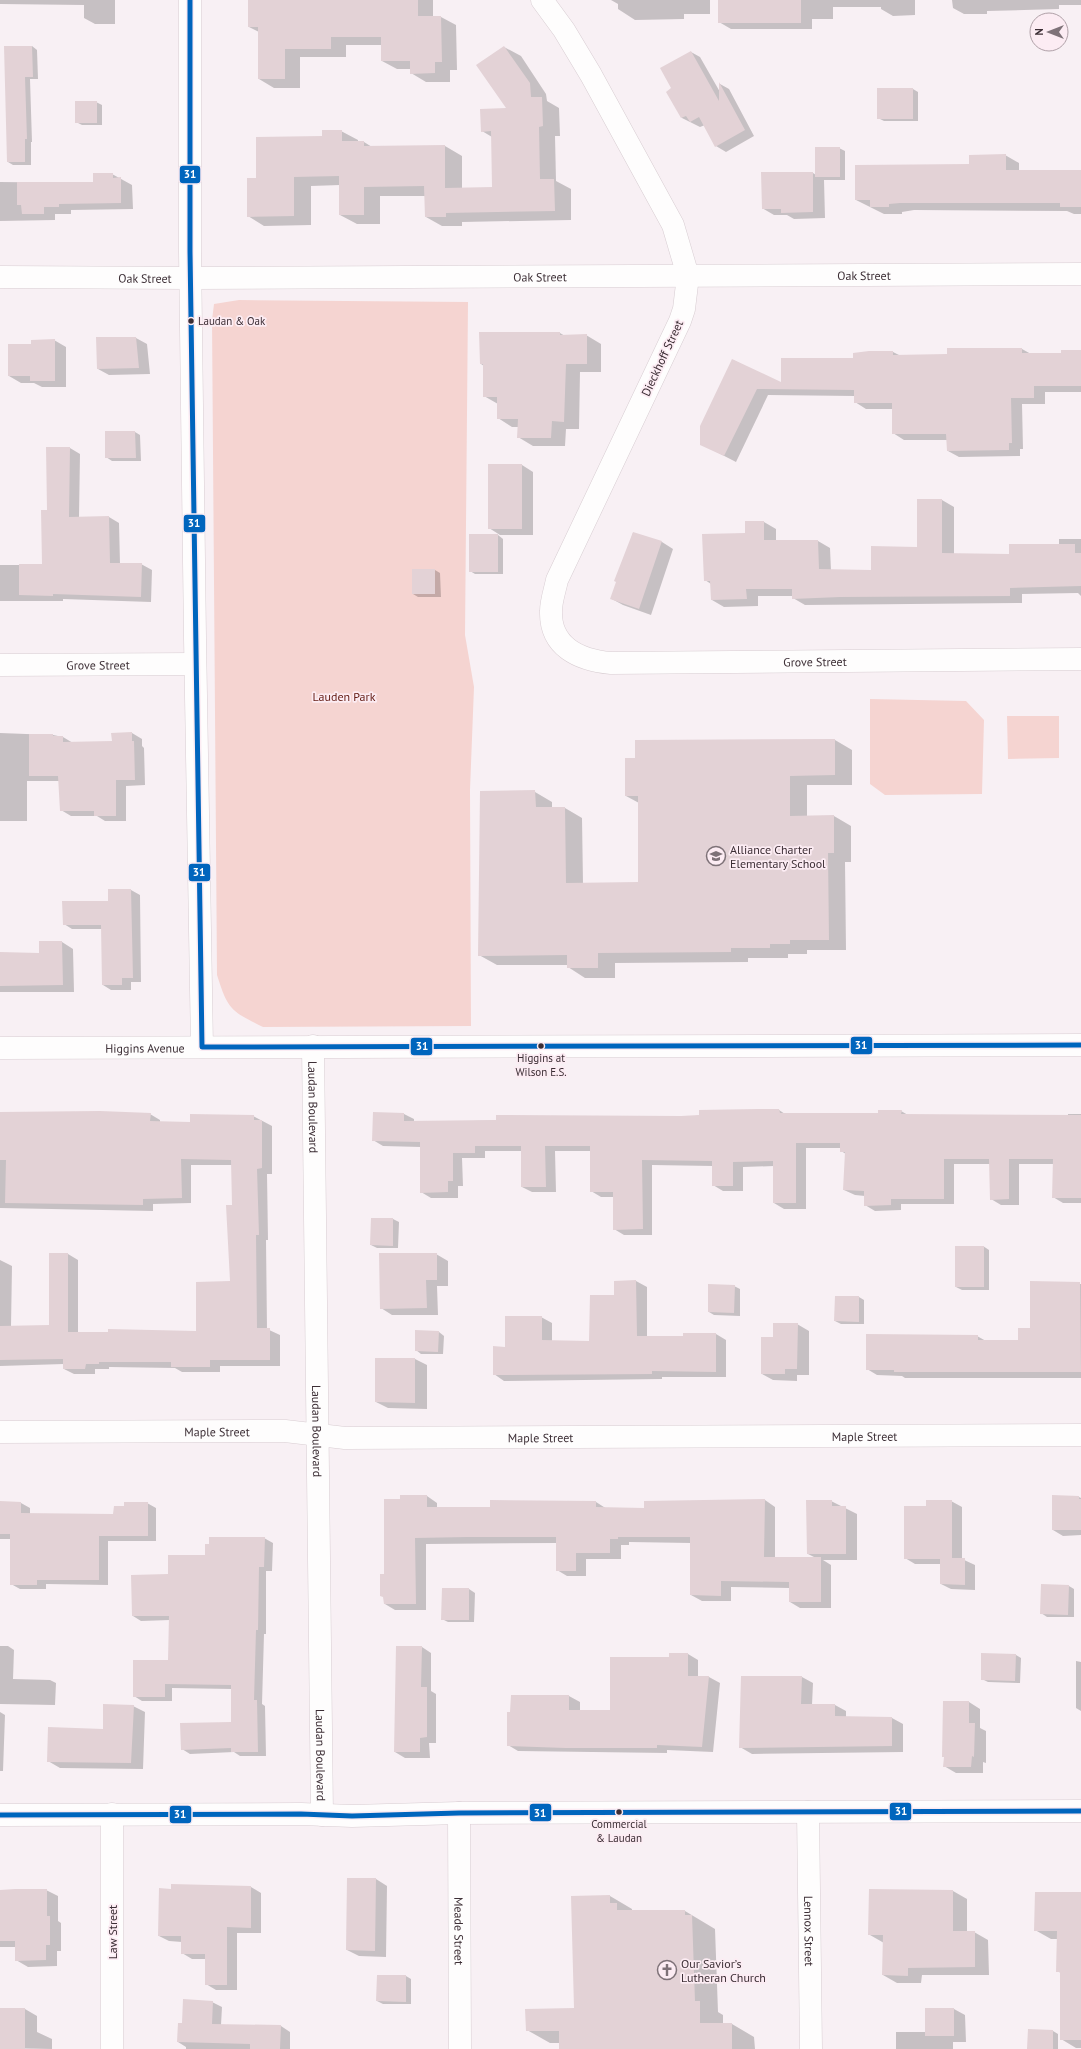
<svg xmlns="http://www.w3.org/2000/svg" width="1081" height="2049" font-family="'PT Sans',sans-serif">
	<rect width="100%" height="100%" fill="#f8f0f4"/>
	<path fill="#f5d4d1" d="M239,300L468,302L465,635L474,687L470,790L471,1026L263,1027C231,1011 228,1010 217,975L212,320L214,304Z
		M870,699L966,701L984,720L982,794L885,795L870,784Z
		M1007,716H1059V758L1008,759Z"/>
	<path fill="#0003" d="M0,0H115V24H95L84,18V5L0,4Z
		M256,0H433V17H441L456,25L457,70H450V82H426L411,73V69H397L382,61V45H346V57H300V88H274L259,79V32L249,27Z
		M611,0H710V14H684V19L635,20L618,9V4Z
		M719,0H915V15L893,16L881,9V7H833V19H812V29H731L719,22Z
		M952,0H1081V5H1059V9L987,11V14H964L953,8Z
		M32,46L37,50L38,79H30L32,142H31V165H13L8,162L6,47Z
		M504,47L521,56L546,94L547,101L559,108L560,136H555L556,181L571,189V220L462,222V226H442L426,217V196H380V224H357L340,215V185L311,186V225L264,226L248,216L257,179L323,137L341,131L358,140V142H364L372,147L445,146L462,156V189L493,188L492,137L482,131L508,109Z
		M691,52L700,57L720,92V84L729,89L754,136L726,152L716,146L705,125L700,127L682,118L673,89Z
		M913,89L918,92V121H884L878,118Z
		M96,102L102,105V125H82L76,122Z
		M839,148L845,151V180H824L825,218L794,219L787,215H774L762,208L813,173L816,175Z
		M1005,155L1019,163V171H1081V214H1074L1067,211L914,210L902,212V214H884L856,200Z
		M112,174L132,185L133,209L71,210V214H55V220L0,221V182L94,183Z
		M560,333L565,336L586,335L601,344V372H580L579,429H566L565,446H533L518,437L519,427H512L498,418V404L484,396V366L481,364Z
		M136,338L147,344L150,374L109,375L98,369Z
		M54,340L66,347V387H42L34,383H21L9,376L32,345Z
		M1022,349L1031,354H1062L1081,351V392H1045V404H1022L1023,449H1020V456L959,457L948,451L947,440H904L893,433V409H866L855,402V396L768,395L736,462L701,444L733,360L782,384L854,359L893,352L899,355H948Z
		M135,432L140,435L141,461H112L106,457Z
		M70,448L80,454L79,517H109L119,523L120,564H141L152,570L151,602L63,599V601H0V565H43L48,511Z
		M522,465L533,472V535H500L489,528Z
		M918,500H942L954,507V554L1010,555L1059,545V539H1081V596L1078,593L1022,594V603L805,605L793,598V596H758V606L724,607L712,600L711,584L705,580L764,522L776,529V541H818L830,548L831,571H872L918,548Z
		M633,533L662,542L673,549L651,615L623,605L612,599Z
		M498,535L503,539V574H475L470,571Z
		M435,570L440,573L441,597H418L413,594Z
		M0,733L53,735L63,737L73,743L113,742L132,733L142,739V746L144,748L145,785L126,786V821H105L97,816H71L61,810L59,781H27V821H0Z
		M835,740L852,750V785H807V816H834L851,826V862H845L846,950H807V954H788V958H748V962L615,963V978H585L568,967V965H497L479,955L535,792L552,802V808H565L582,818L583,884L639,883V803L626,796L636,758Z
		M109,890H131L140,895L141,982H131V990H111L103,985L102,929H72L64,924L109,902Z
		M62,942L73,949L74,992H0V953L40,954Z
		M779,1110L785,1114H879L901,1111L908,1115L1068,1116V1114H1081V1203H1063L1053,1197L1054,1164H1019V1205H1001L991,1199L990,1164H954V1204H901V1210L875,1211L865,1205V1196L855,1195L844,1190L846,1154L841,1151V1148H806V1209H784L774,1203V1166L743,1167V1191H723L713,1185V1166L652,1165V1235H624L614,1229V1197H601L591,1191V1151H555L556,1192H532L522,1187V1151H485V1158H462L463,1186H458V1198H431L421,1192V1147L383,1146L373,1140L374,1113L404,1114L414,1119V1122L681,1117Z
		M0,1112L150,1114L160,1120V1122L191,1123L253,1116L272,1126V1174H267L268,1240H266L267,1329L280,1335V1366H220V1372H182L175,1368L109,1367V1369H95V1374H74L64,1369V1364L0,1366V1260L12,1266L11,1327L50,1326L68,1254L78,1260V1333L197,1332L231,1282L233,1206L232,1165H191V1203L153,1204V1211L0,1208Z
		M372,1219H393L399,1222L398,1248H377L371,1245Z
		M983,1246L989,1250V1290H962L956,1287Z
		M436,1254L448,1261V1286H437L438,1315H392L381,1308Z
		M636,1281L647,1287V1337H684L716,1334L726,1340V1377H662V1379L504,1381L494,1374L506,1348L541,1317L552,1323V1341L590,1342L615,1296Z
		M1031,1282L1081,1284V1378H905L902,1376L877,1375L867,1369L977,1336L986,1341H1019L1031,1329Z
		M734,1286L740,1289V1316L714,1315L709,1312Z
		M859,1297L864,1300V1324H841L835,1321Z
		M797,1324L809,1331V1375H797V1381L773,1380L762,1374L774,1338Z
		M439,1332L444,1336L443,1354H421L416,1350Z
		M376,1359H415L427,1365V1409L388,1408L376,1402Z
		M427,1496L437,1503V1508H491L538,1502H596L607,1509H645L765,1500L775,1507V1558H816L808,1554L831,1501L857,1514V1560H823L831,1565V1608H800L790,1602V1588L731,1587V1601H702L691,1595V1543L629,1542V1545H621V1559H586V1576H567L557,1570V1543L426,1544V1610H395L385,1604V1575L401,1500Z
		M1079,1497L1081,1498V1535L1063,1536L1053,1530Z
		M951,1501L962,1507V1559L975,1565V1590L951,1589L941,1584V1564H915L905,1558L927,1507Z
		M0,1502L21,1503L30,1508V1514L114,1515L125,1507L147,1503L156,1508V1541H108V1585L46,1584V1589H20L11,1584V1539H0Z
		M264,1538L273,1543L272,1571H266V1634H264L262,1704L265,1706L266,1756H240L234,1752L190,1754L182,1749L232,1723V1689L172,1688V1701H142L134,1696L169,1661L170,1620L141,1621L133,1616L169,1575L206,1556Z
		M1069,1586L1074,1589V1617H1047L1041,1613Z
		M443,1589H469L475,1593L474,1622H448L442,1619Z
		M0,1646H8L14,1650L13,1679L50,1680L56,1683L55,1705L0,1704Z
		M422,1647L431,1653V1691L436,1694V1743H429L430,1758H405L395,1752Z
		M688,1654L698,1660V1677H709L720,1683L713,1752L667,1750V1753L518,1751L508,1745L569,1696L580,1702V1711H611L670,1658Z
		M1016,1655L1021,1658L1020,1683L988,1682L982,1679Z
		M1076,1661L1081,1662V1711L1076,1708Z
		M802,1677L813,1683L812,1705H835L846,1711V1717L892,1718L903,1724V1752L752,1754L740,1747Z
		M969,1702L980,1709V1728L986,1731V1763L983,1762V1773H956L944,1766L945,1758L943,1756Z
		M133,1706L145,1712L143,1769L60,1768L48,1761L104,1730Z
		M0,1712L5,1715L3,1771H0Z
		M376,1879L387,1886L386,1957L359,1956L347,1950Z
		M172,1885L251,1887L261,1893V1933H237V1990H216L206,1984V1959H192L182,1953V1942L169,1941L159,1936Z
		M0,1890H46L58,1896V1921L61,1923V1951H57V1966L28,1967L16,1960V1947H0Z
		M870,1890L953,1891L967,1899V1932H974L988,1940L989,1975H922L921,1983H897L883,1975L884,1943L870,1935Z
		M1081,1893V2048H1076L1061,2039V1973L1057,1971L1058,1939H1051L1035,1930Z
		M610,1896L632,1909V1911H685L715,1929L718,2012L723,2015V2024H732L754,2037L755,2049H560V2043H550L527,2030L575,2009Z
		M406,1976L411,1979V2004H383L377,2001Z
		M212,2002L222,2007L221,2025L281,2026L290,2032V2049H186V2047L178,2042L183,2024Z
		M0,2009H25L37,2016V2032L52,2039V2049L0,2048Z
		M954,2009L965,2015L966,2042H953V2049H896V2032H926Z
		M1053,2031L1058,2034V2049H1028Z"/>
	<path fill="#e3d2d6" d="M248,0H418V16H441L442,62H435V73L410,74V61H381V37H331V49H285V79H258V27H248Z
		M718,0H801V23H718Z
		M4,46H32L33,77H25L27,139H25V162H7Z
		M504,46L530,83L531,97H542L543,126L539,127L540,179H554L555,211L446,213V217H425L424,186L364,187V215H339V176L294,177V216L247,217V178H256V137L322,136V130H342V141H364V146L445,145V188L492,187L491,131L481,132L480,109L506,108L476,65Z
		M691,51L719,101V82L745,130L715,147L699,117L690,122L686,116L681,118L666,92L671,88L660,68Z
		M877,88H913V119H877Z
		M75,101H97V123H75Z
		M815,147H840V177H815Z
		M1006,154V170H1081V207H1060V203H900L889,204V207H870V200H855V165L969,164V155Z
		M761,172H813V212L781,213V209H762Z
		M93,173H113V178L121,177V203L59,204V207H44V214H22L21,205H17V182H93Z
		M479,332H560V335L587,334V364H566L564,422L552,421L551,438H517L518,419H497V397H483V364H480Z
		M96,337H136L139,368L97,369Z
		M55,339V381H30V376H8V344H31V340Z
		M947,348H1022V353H1061V350H1081V386H1034V398H1011L1012,443H1009V450L947,451L946,434H892V403H854V390L757,389L724,456L700,445V426L732,359L781,382V358H853V353L869,351H893V355L947,354Z
		M105,431H135L136,458H105Z
		M46,447H70L69,517L109,516L110,563H142L141,597L53,594V596L19,595V564H42L41,510H47Z
		M488,464H522V529H488Z
		M917,499H942V553L1009,554V544H1075V553H1081V586L1010,588V596L840,597L792,599V589H746L747,599L711,600L710,581H704L702,534L745,533V521H764V540H818L819,569L871,570V546L917,547Z
		M633,532L662,541L639,609L610,599L616,582L614,581Z
		M469,534H498V572H469Z
		M412,569H435V594H412Z
		M132,732V741H134L135,780H116V816H94V811H60L58,776H29V734H53V736H63V742L112,741L111,733Z
		M835,739V775L790,776V816L834,815V853H828L829,940H790V944H770V948H731V952L598,953V968H567V955L478,956L480,791L535,790L536,807H565L566,883L638,882V796H625V758H635V740Z
		M108,889H131L133,978H122V985H102L101,925H63L62,901H108Z
		M39,941H62L63,985L0,986V952L39,953Z
		M758,1109H779L780,1113H878V1110H902L901,1114L1081,1115V1198H1052L1053,1159H1009V1199L990,1200L989,1159H944V1199H891V1205L864,1206V1191L843,1190L845,1152H840V1143H796V1203H773V1161L733,1162V1186H712V1161L642,1160L643,1229L613,1230V1192H590V1146H545L546,1187H521V1146H475V1153H453V1181H448V1192L420,1193V1142L372,1141L373,1112L404,1113V1121L496,1120V1115L681,1116L699,1115V1110Z
		M100,1111L151,1113L150,1121L190,1122V1114L254,1115V1120H262V1168L257,1169L259,1235H256L257,1328H270V1360H210V1367H171V1362H99V1364H86L85,1369H63V1359L0,1360V1326L49,1325V1253H68V1332H108V1329L196,1331V1282L230,1281L226,1205H232L231,1160L181,1159L182,1198L143,1199V1205L5,1203L6,1160H0V1112Z
		M371,1218H393V1246L370,1245Z
		M955,1246H984V1287H955Z
		M379,1253H437V1280H426L427,1308L380,1309Z
		M636,1280L637,1336H683V1333H716V1372L652,1371V1374L493,1375V1346L505,1347V1316H542V1340L589,1341L590,1295H614V1281Z
		M1030,1281L1080,1282L1081,1372H894V1370H866V1334L978,1335V1340H1018V1328H1030Z
		M708,1284L735,1285L734,1313L708,1312Z
		M835,1296H859V1322L834,1321Z
		M773,1323H798L797,1369H785V1374H761V1337H773Z
		M415,1330L439,1331L438,1352L415,1351Z
		M375,1358H415V1403L375,1402Z
		M400,1495H427V1507H490V1500L596,1501V1507L644,1508V1501L765,1499L764,1557H821V1602H789V1582L721,1581V1596L690,1595V1537H618V1539H610V1553H576V1571H556V1537H467L415,1538L416,1604H384L383,1597L380,1596V1574H384V1499H400Z
		M1052,1495L1079,1496V1499H1081V1530H1052Z
		M806,1500H832V1506H846V1554H807Z
		M926,1500H952V1558H965V1585L940,1584V1559H904V1506H926Z
		M0,1501L21,1502V1513L113,1514L114,1506H124V1502H148V1536H99V1580H37V1585H10V1534H0Z
		M209,1537H265L264,1567H259L258,1630H256L254,1700H257L258,1752H231V1748L181,1750L180,1723L231,1722V1685L165,1684V1697H133V1660H168L169,1616H132L131,1575L168,1574V1555H205V1544H209Z
		M1041,1584L1069,1585L1068,1615L1040,1614Z
		M442,1588H469V1620H441Z
		M396,1646H422L421,1687H427V1737L420,1738V1752H394Z
		M669,1653H688V1676H709L702,1747L657,1745V1748H566L507,1746V1712H510L511,1695H569V1710H610V1657H669Z
		M981,1653L1016,1654L1015,1681L981,1680Z
		M741,1676H802L801,1704H835V1716L892,1717V1746L739,1748Z
		M943,1701H969V1723H975L974,1757L972,1756L971,1767H943L944,1757H942Z
		M103,1704L134,1705L131,1763L47,1762L48,1727L103,1729Z
		M347,1878H376L375,1951L346,1950Z
		M171,1884L251,1886V1928L227,1927V1985H205V1954H181V1936H158L159,1888L171,1889Z
		M15,1889H47V1916H50V1945H46V1960L15,1961V1941H0V1890Z
		M869,1889L953,1890V1931H975V1967L908,1968V1976L882,1975L883,1935H868Z
		M1035,1892H1081V2040H1060V1972H1056L1057,1931H1034Z
		M610,1895V1903H617V1910H685V1915H692L695,2001H700V2023H732V2049H559V2031H526L525,2009L574,2008L571,1896Z
		M377,1975H406V2002L376,2001Z
		M183,1999L213,2001L212,2024L281,2025L280,2049H250V2044L177,2042L178,2023H182Z
		M0,2008H25V2049H0Z
		M925,2008H954V2036H925Z
		M1028,2029L1053,2030V2049H1027Z"/>
	<g fill="none" stroke-linecap="round" stroke-linejoin="round">
		<defs>
			<g id="minor">
				<path d="M190,0V251L195,638L202,1047"/>
				<path id="s1" d="M542,0L564,30L591,75L673,225L688,276L684,309L680,321L557,580C555,590 551,601 551,611C550,647 579,660 611,663L1081,659"/>
				<path id="s2" d="M0,665L195,664"/>
				<path id="s3" d="M313,1046L322,1815"/>
				<path id="s4" d="M0,1048L1081,1045"/>
				<path id="s5" d="M0,1432L285,1431L345,1438L1081,1435"/>
				<path id="s6" d="M808,1812L811,2049"/>
				<path id="s7" d="M459,1813L460,2049"/>
				<path d="M112,1814V2049"/>
			</g>
			<g id="tertiary">
				<path id="s8" d="M0,277L191,278L1081,274"/>
			</g>
			<path id="secondary" d="M0,1815L301,1814L352,1816L459,1813L1081,1811"/>
		</defs>
		<use href="#minor" stroke="#d8cdd2" stroke-width="23"/>
		<use href="#tertiary" stroke="#d8cdd2" stroke-width="23"/>
		<use href="#secondary" stroke="#d8cdd2" stroke-width="23"/>
		<use href="#minor" stroke="#fefdfd" stroke-width="22"/>
		<use href="#tertiary" stroke="#fefdfd" stroke-width="22"/>
		<use href="#secondary" stroke="#fefdfd" stroke-width="22"/>
		<defs>
			<path id="bus-1" d="M190,0V251L202,1047
				M202,1047L1081,1045
				M0,1815L301,1814L352,1816L459,1813L1081,1811"/>
		</defs>
		<use href="#bus-1" stroke="#fcecf3" stroke-width="8"/>
		<use href="#bus-1" stroke="#0065bd" stroke-width="5"/>
	</g>
	<defs>
		<symbol id="school-ring" viewBox="-11 -11 22 22"><circle r="9.5" fill="#fcecf3" stroke="#7e7278" stroke-width="1.5"/><path d="M0-5L7-2L0 1L-7-2ZM-4 1L0 2.5L4 1V4Q0 6-4 4Z" fill="#7e7278"/></symbol>
		<symbol id="church-ring" viewBox="-11 -11 22 22"><circle r="9.5" fill="#fcecf3" stroke="#7e7278" stroke-width="1.5"/><path d="M-1.2-6h2.4v3.5h3.3v2.4h-3.3V6h-2.4V-.1h-3.3v-2.4h3.3Z" fill="#7e7278"/></symbol>
	</defs>
	<g fill-rule="evenodd">
		<use href="#school-ring" x="705" y="845" width="22" height="22"/>
		<use href="#church-ring" x="656" y="1959" width="22" height="22"/>
	</g>
	<g fill="#3c2e35" stroke="#fcecf3" stroke-width="1.5">
		<circle cx="191" cy="321" r="3.5"/>
		<circle cx="541" cy="1046" r="3.5"/>
		<circle cx="619" cy="1812" r="3.5"/>
	</g>
	<g text-anchor="middle" dominant-baseline="central" stroke-width="3.5" stroke-linejoin="round" paint-order="stroke">
		<g font-size="11" fill="#3c2e35" stroke="#fcecf3">
			<text x="198" y="321" text-anchor="start">Laudan &amp; Oak</text>
			<text x="541" y="1058">Higgins at<tspan x="541" dy="14">Wilson E.S.</tspan></text>
			<text x="619" y="1824">Commercial<tspan x="619" dy="14">&amp; Laudan</tspan></text>
		</g>
		<g font-size="12" fill="#3c2e35" stroke="#fcecf3">
			<text stroke="none"><textPath href="#s8" startOffset="540">Oak Street</textPath></text>
			<text stroke="none"><textPath href="#s8" startOffset="864">Oak Street</textPath></text>
			<text stroke="none"><textPath href="#s8" startOffset="145">Oak Street</textPath></text>
			<text transform="translate(662 358) rotate(-65)">Dieckhoff Street</text>
			<text stroke="none"><textPath href="#s1" startOffset="971">Grove Street</textPath></text>
			<text stroke="none"><textPath href="#s2" startOffset="98">Grove Street</textPath></text>
			<text stroke="none"><textPath href="#s4" startOffset="145">Higgins Avenue</textPath></text>
			<text stroke="none"><textPath href="#s3" startOffset="61">Laudan Boulevard</textPath></text>
			<text stroke="none"><textPath href="#s3" startOffset="385">Laudan Boulevard</textPath></text>
			<text stroke="none"><textPath href="#s5" startOffset="217">Maple Street</textPath></text>
			<text stroke="none"><textPath href="#s5" startOffset="865">Maple Street</textPath></text>
			<text stroke="none"><textPath href="#s5" startOffset="541">Maple Street</textPath></text>
			<text stroke="none"><textPath href="#s3" startOffset="709">Laudan Boulevard</textPath></text>
			<text stroke="none"><textPath href="#s7" startOffset="118">Meade Street</textPath></text>
			<text stroke="none"><textPath href="#s6" startOffset="119">Lennox Street</textPath></text>
			<text transform="translate(112 1932) rotate(-90)">Law Street</text>
		</g>
		<g font-size="12" fill="#631a12" stroke="#fcecf3">
			<text x="344" y="696">Lauden Park</text>
		</g>
		<g font-size="12" fill="#3c2e35" stroke="#fcecf3" text-anchor="start">
			<text x="730" y="849">Alliance Charter<tspan x="730" dy="14">Elementary School</tspan></text>
			<text x="681" y="1963">Our Savior’s<tspan x="681" dy="14">Lutheran Church</tspan></text>
		</g>
	</g>
	<g stroke="#fcecf3" stroke-width="1.5">
		<rect x="179" y="165" width="22" height="19" rx="4" fill="#0065bd"/>
		<rect x="183" y="514" width="23" height="19" rx="4" fill="#0065bd"/>
		<rect x="188" y="863" width="23" height="19" rx="4" fill="#0065bd"/>
		<rect x="850" y="1036" width="23" height="19" rx="4" fill="#0065bd"/>
		<rect x="410" y="1037" width="23" height="19" rx="4" fill="#0065bd"/>
		<rect x="889" y="1802" width="23" height="19" rx="4" fill="#0065bd"/>
		<rect x="529" y="1803" width="23" height="19" rx="4" fill="#0065bd"/>
		<rect x="169" y="1805" width="23" height="19" rx="4" fill="#0065bd"/>
	</g>
	<g font-size="11" text-anchor="middle" font-weight="bold" fill="#fff">
		<text x="190" y="178">31</text>
		<text x="194" y="527">31</text>
		<text x="199" y="876">31</text>
		<text x="861" y="1049">31</text>
		<text x="422" y="1050">31</text>
		<text x="901" y="1815">31</text>
		<text x="540" y="1817">31</text>
		<text x="180" y="1818">31</text>
	</g>
	<g transform="translate(1049 32) rotate(270)"><circle r="19" fill="#fcecf3" stroke="#afa0a7"/>
	<path d="M0-3L7 15L0 10L-7 15Z" fill="#7e7278"/>
	<text y="-6" font-size="11" font-weight="bold" text-anchor="middle" fill="#3c2e35">N</text>
	</g>
</svg>
